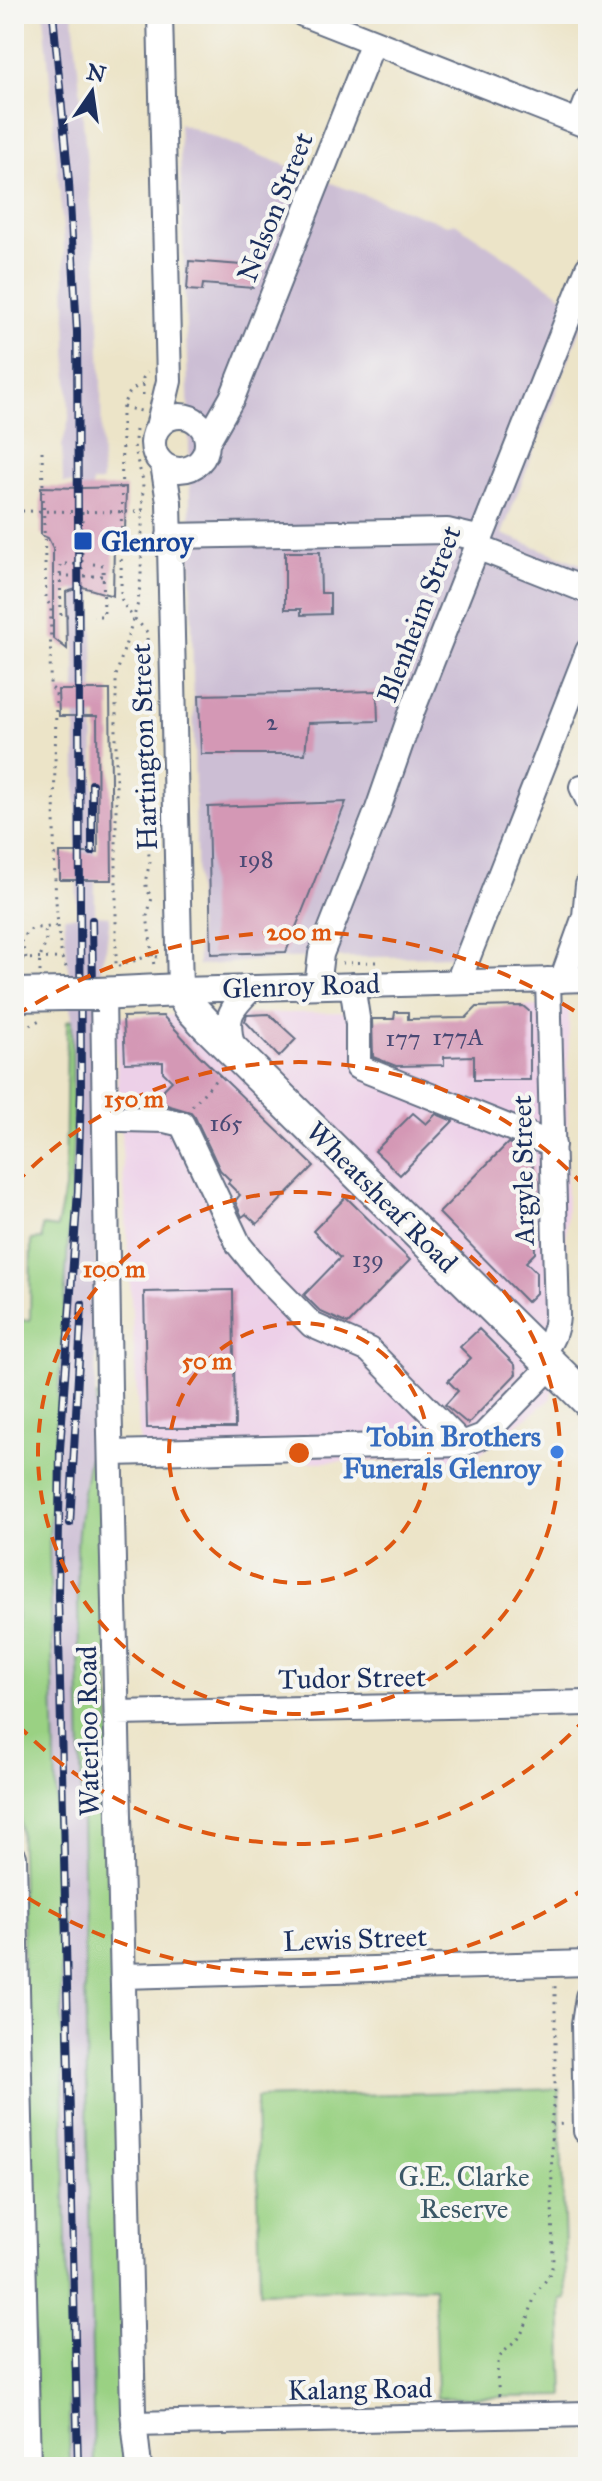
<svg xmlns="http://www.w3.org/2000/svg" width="602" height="2481" font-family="'IM FELL Great Primer',serif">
	<rect width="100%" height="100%" fill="#f6f6f2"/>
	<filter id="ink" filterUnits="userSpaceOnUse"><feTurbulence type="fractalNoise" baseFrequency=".0125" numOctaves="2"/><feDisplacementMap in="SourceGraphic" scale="16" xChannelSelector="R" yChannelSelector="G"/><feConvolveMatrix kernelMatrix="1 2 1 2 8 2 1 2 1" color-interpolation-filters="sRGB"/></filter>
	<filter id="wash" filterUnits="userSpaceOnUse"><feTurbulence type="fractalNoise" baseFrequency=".006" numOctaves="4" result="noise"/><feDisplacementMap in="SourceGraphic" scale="32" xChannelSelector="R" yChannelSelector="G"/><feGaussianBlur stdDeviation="1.8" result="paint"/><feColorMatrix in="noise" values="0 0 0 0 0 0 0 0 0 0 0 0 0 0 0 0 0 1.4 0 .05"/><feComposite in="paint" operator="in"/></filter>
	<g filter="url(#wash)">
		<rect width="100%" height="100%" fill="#ece4c8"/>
		<path fill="#edd0e8" d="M569,1006L565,1336L551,1399L471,1460L141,1464L114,1016L349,1012L361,1019L472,1018L477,1007Z"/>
		<path fill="#ccbed4" d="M44,14H73L97,269L101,379L102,482L92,483L95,915L110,916L106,948L101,963L98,1027L95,1427L84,1477L77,1546L94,2467H70L62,2014L49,1540L73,1144L72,1020L64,917L77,916L74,484L63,483L62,446L69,419L64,240Z
			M179,123L331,183L447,225L455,223L587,312L502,534L588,567V646L471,956L284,958L198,966L188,391Z"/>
		<path fill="#9ad183" stroke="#5a8070" stroke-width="2" d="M72,1020L73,1144L70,1210L49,1540L62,2014L70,2467H37C27,2085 14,1703 14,1321L30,1320L31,1240L42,1239V1226L57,1228L65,1189L67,1021Z
			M97,1396H102L129,2467H94L77,1546C79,1494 94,1447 97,1396Z
			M559,2089L567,2299L561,2300L564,2396L437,2398L434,2287L260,2292L256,2098Z"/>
		<g id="blocks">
			<path fill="#d498b5" d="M189,261L255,266L253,288L203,284L202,291L187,290Z
				M41,487L81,488L126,487L125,533L118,538L114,544L113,596L83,587L66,592L67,649L53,638V548L48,538L41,535Z
				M285,552H320L321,593H330V614L301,615V609H285Z
				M58,690H110L112,880H60V853H98L97,716H59Z
				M377,691L378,721L308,723L305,754H201L199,695Z
				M346,802L286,952L211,954L208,807Z
				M523,1006L530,1012V1080H474V1056L444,1057V1065L396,1066L373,1057L372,1019H394L395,1012H408V1019L466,1018L477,1007Z
				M269,1014L296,1039L279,1057L245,1021L247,1015Z
				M163,1016L199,1055L314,1166L257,1224L246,1214L242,1217L235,1201L240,1195L228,1183L230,1180L220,1170L195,1117L191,1112L167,1105L163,1101L164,1089L172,1081L163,1072V1062L125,1063L123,1017Z
				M413,1113L426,1124L436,1114L453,1121L400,1175L375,1151Z
				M508,1143L532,1153L534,1196L526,1204L534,1212L535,1253L526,1262L536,1272V1293L527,1302L439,1213Z
				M346,1197L410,1260L348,1324L321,1312L304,1295L340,1258L313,1231Z
				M233,1290L235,1428H147L144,1292Z
				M479,1329L515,1365L516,1374L468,1424L445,1405L458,1391L448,1381L471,1358L460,1347Z"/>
		</g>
	</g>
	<g filter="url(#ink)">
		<use href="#blocks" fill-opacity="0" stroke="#646e83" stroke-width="2"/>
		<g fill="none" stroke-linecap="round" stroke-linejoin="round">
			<defs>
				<path id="minor" d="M303,14L588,126
					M579,122L588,99
					M153 443a27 27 0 1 1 54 0a27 27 0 1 1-54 0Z
					M158,427L169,381L160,14
					M207,442L232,398L373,42
					M163,464L169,502L180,990L588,979
					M169,536L447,531L481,539
					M477,547L588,591
					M582,787L588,800
					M562,980L585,916L588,885
					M458,982L588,651
					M352,985L358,1024V1067L553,1145
					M317,986L321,954L378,809L412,711L588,268
					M103,994L109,1390L133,2412L139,2467
					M233,1050C225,1017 228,1011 252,988
					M123,1119L165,1120L182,1124L239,1245L265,1277L312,1325L369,1350L462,1444
					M541,1354C551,1342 556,1332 557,1316L548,980
					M112,1453L462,1444L483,1436L552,1365
					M118,1713L588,1703
					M14,1857L28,2467
					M123,1976L588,1963
					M586,2131L584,2024L588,1997
					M134,2424L588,2414"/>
				<path id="major" d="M98,994L180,990L190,1007L208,1026L588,1401
					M14,995L65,994"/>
			</defs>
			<use href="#minor" stroke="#646e83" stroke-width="28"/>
			<use href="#major" stroke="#646e83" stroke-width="36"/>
			<path stroke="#646e83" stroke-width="3" stroke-dasharray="2 6" stroke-linecap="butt" d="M143,384C129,389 125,398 122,411L121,597C124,610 138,621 147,632L151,820L147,842L150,862L146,878V888L152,898L147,916L154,966
				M143,395V378L147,372
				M123,407L141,411
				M136,430L134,450L143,480L141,575L138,603L116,676V967L151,955L161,958
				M42,451L46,599L51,607L50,687L56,691C56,778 49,873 62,958
				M14,511L143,512
				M82,512V576
				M75,564H60L61,616H76
				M93,564L103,565L104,616H93
				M60,576H103
				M26,958L21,941C27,930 31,927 44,928
				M14,959L62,958L67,969
				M342,963L378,962
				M40,972C40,968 39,963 40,959C43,947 49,941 44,928L57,925
				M192,1106L222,1073
				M14,1154L17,1039L19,1030L40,1020
				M551,2124L555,2089V1984
				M499,2396C498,2384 495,2368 500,2357C504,2350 513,2345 518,2338C528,2326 529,2311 535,2296C541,2283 549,2282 553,2263L551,2125L564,2124"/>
			<use href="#minor" stroke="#fff" stroke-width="24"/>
			<use href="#major" stroke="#fff" stroke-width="32"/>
			<defs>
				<path id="rail" d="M53,14L69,183L77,332L81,1091L78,1191L60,1449L58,1595L78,2467
					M92,784V852
					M92,920L93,992
					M70,1523L82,1304"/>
			</defs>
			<use href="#rail" stroke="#1b2f5e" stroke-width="8"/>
			<use href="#rail" stroke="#f6f6f2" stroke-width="5" stroke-dasharray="15" stroke-linecap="butt"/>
			<defs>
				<path id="major-bridge" d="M65,994H98"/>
			</defs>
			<use href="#major-bridge" stroke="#646e83" stroke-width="36" stroke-linecap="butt"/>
			<use href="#major-bridge" stroke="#fff" stroke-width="32"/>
		</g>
	</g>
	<g fill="none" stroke="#de5710" stroke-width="4" stroke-dasharray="14 10">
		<circle cx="299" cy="1453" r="130"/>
		<circle cx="299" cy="1453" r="261"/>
		<path d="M587 1717A391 391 0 0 1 15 1722M15 1184A391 391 0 0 1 587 1189"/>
		<path d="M587 1887A521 521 0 0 1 15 1890M15 1016A521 521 0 0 1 587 1019"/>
	</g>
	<rect fill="#1a4fb4" stroke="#f6f6f2" stroke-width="3" x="73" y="531" width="20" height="20" rx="4"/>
	<circle fill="#3f7fe0" stroke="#f6f6f2" stroke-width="3" cx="557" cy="1452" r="8"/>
	<g text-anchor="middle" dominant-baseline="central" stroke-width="8" stroke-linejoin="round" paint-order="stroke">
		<g font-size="24" fill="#494974">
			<text x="272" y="722">2</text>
			<text x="256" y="859">198</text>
			<text x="458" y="1037">177A</text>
			<text x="403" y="1038">177</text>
			<text x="226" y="1123">165</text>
			<text x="368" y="1259">139</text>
		</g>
		<g font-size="28" fill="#1b2f5e" stroke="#f6f6f2">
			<text transform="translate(275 207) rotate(-68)">Nelson Street</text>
			<text transform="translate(419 614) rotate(-69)">Blenheim Street</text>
			<text transform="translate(144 747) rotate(-92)">Hartington Street</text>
			<text transform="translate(301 986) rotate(-2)">Glenroy Road</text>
			<text transform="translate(523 1170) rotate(-91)">Argyle Street</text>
			<text transform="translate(382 1197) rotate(45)">Wheatsheaf Road</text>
			<text transform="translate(352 1678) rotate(-1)">Tudor Street</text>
			<text transform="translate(88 1731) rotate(-91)">Waterloo Road</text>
			<text transform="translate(355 1939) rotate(-2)">Lewis Street</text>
			<text transform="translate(360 2389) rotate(-1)">Kalang Road</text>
		</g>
		<g font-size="28" font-weight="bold" fill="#164399" stroke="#f6f6f2" text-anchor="start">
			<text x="101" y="541">Glenroy</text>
		</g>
		<g font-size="28" font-weight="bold" fill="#366cbe" stroke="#f6f6f2" text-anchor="end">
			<text x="541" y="1436">Tobin Brothers<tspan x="541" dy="32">Funerals Glenroy</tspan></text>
		</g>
		<g font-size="28" fill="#3b5867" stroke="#f6f6f2">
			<text x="464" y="2176">G.E. Clarke<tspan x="464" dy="32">Reserve</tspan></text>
		</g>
	</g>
	<circle cx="299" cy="1453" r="12" fill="#de5710" stroke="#f6f6f2" stroke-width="4"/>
	<g font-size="24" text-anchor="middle" font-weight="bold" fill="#de5710" stroke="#f6f6f2" stroke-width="8" stroke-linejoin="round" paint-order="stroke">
		<text x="299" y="940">200 m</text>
		<text x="134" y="1107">150 m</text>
		<text x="114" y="1277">100 m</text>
		<text x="207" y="1369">50 m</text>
	</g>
	<rect width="602" height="2481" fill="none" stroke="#f6f6f2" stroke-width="48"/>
	<g transform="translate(92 92) rotate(13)" stroke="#f6f6f2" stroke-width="6" paint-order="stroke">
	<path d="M0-6L14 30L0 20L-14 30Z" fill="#1b2f5e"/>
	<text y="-12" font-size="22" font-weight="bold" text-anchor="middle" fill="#1b2f5e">N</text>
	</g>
</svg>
